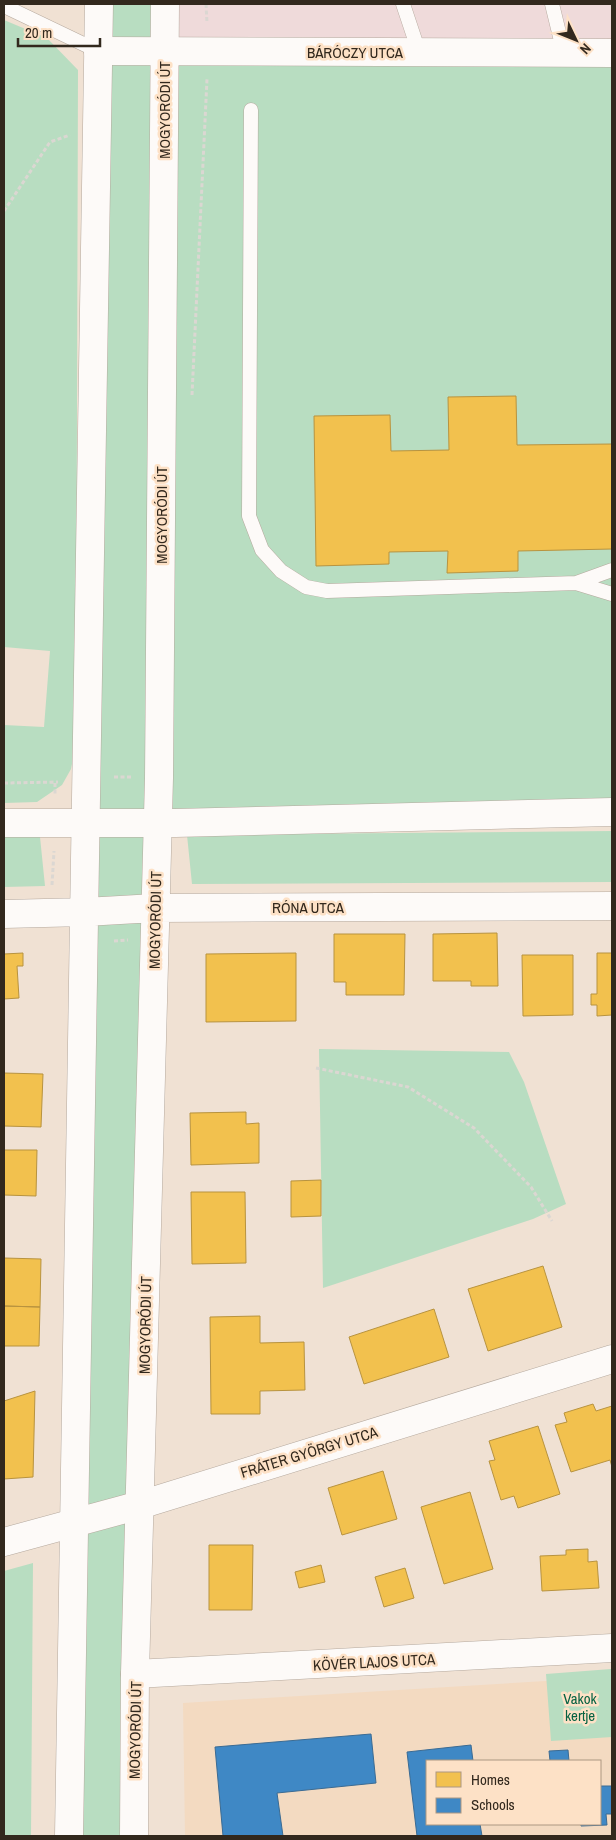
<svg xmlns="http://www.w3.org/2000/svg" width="616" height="1840" font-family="'Archivo Narrow',sans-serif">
	<rect width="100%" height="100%" fill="#f0e1d3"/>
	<path fill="#f3dac1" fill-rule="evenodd" d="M612,1677V1836H185L183,1703ZM427,1761H600V1824H427Z"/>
	<path fill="#efdada" d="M167,4H612V47L167,45Z"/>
	<path fill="#b8ddc1" d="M99,4H165V51L612,53V812L158,823L134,1836H69Z
		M4,20L47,38L78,70L76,743L71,769L62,785L37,802L4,803V725L44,727L50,651L4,647Z
		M612,831V882L192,884L187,835Z
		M4,837H40L45,886L4,887Z
		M319,1049L509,1052L524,1082L566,1204L533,1219L323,1288Z
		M33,1563L31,1836H4V1571Z
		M611,1669L612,1737L551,1741L546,1674Z"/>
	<path fill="#f2c14e" stroke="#b8933f" d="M516,396L517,445L612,444V549L518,551V571L447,573L448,551L389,552V564L316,566L314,416L390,415L391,451L449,450L448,397Z
		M497,933L498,986H471V981H433V934Z
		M334,934H405L404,995H346V982H334Z
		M23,953V966H17L19,998L4,999V954Z
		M296,953V1021L206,1022V954Z
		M597,953H612V1015L597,1016V1005H591V994H597Z
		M522,955H573V1015L523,1016Z
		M4,1073L43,1074L41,1127L4,1126Z
		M246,1112V1124L259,1123V1163L191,1165L190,1113Z
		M4,1150H37L36,1196L4,1195Z
		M321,1180V1216L291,1217V1181Z
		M191,1192H245L246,1263L192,1264Z
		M4,1258L41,1259L40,1307L4,1306Z
		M543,1266L562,1327L488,1351L468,1289Z
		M4,1306L40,1307L39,1346H4Z
		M434,1309L449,1357L364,1384L349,1337Z
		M260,1316V1343L304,1342L305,1390L260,1391V1414H211L210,1317Z
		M35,1391L33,1477L4,1479V1401Z
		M593,1404L596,1411L612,1406V1467L610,1460L571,1472L555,1425L567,1422L564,1413Z
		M538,1426L560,1494L518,1508L514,1496L501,1500L489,1461L495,1460L489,1441Z
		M383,1471L397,1519L342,1535L328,1488Z
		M470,1492L493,1569L444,1584L421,1507Z
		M209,1545H253L252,1610H209Z
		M588,1549V1562L597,1561L599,1588L542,1591L540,1556L566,1555V1550Z
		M321,1565L325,1582L299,1588L295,1572Z
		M405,1568L414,1598L384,1607L375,1577Z"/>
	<path fill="#3f88c5" stroke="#3b6b93" d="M371,1734L376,1783L277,1793L283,1836H223L215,1747Z
		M471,1745L473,1761H427V1824H480L482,1836H417L407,1752Z
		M568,1750L569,1761H550L549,1751Z
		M600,1786H612V1814H606L607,1825L581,1826V1824H600Z"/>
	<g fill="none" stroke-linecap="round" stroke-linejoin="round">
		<defs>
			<path id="service" d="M403,4L419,52
				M552,4L564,53
				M4,6L98,51
				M251,110L249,516L262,550L281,571L306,587L327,591L576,583L612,594
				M576,583L612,570"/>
			<path id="minor" d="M98,51L612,53
				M4,1542L140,1505L612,1359
				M135,1674L612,1648"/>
			<path id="tertiary" d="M4,823H175L612,812
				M4,914L85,912L155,908L612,906
				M69,1836L99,4
				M134,1836L135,1674L159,778L165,4"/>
		</defs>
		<use href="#service" stroke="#b5a99e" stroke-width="15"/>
		<use href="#minor" stroke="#b5a99e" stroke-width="29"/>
		<use href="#tertiary" stroke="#b5a99e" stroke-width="29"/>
		<path stroke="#dbd7d2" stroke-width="3" stroke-dasharray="4 2.5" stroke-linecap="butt" d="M206,4L207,23
			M4,211L50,142L70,135
			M192,395L207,79
			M114,777H133
			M4,783L58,782
			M55,783V795
			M52,885L54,851
			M114,941L128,940
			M316,1068L408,1087L474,1128L531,1187L552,1221"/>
		<use href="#service" stroke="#fdfaf8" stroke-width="14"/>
		<use href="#minor" stroke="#fdfaf8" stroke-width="28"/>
		<use href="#tertiary" stroke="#fdfaf8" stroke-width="28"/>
	</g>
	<g text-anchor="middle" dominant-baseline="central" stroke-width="5" stroke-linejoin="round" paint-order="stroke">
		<g font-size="15" fill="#32281d" stroke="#fde1c6">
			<text x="355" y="52">BÁRÓCZY UTCA</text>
			<text transform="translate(164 110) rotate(-90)">MOGYORÓDI ÚT</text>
			<text transform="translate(161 515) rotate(-90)">MOGYORÓDI ÚT</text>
			<text x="308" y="907">RÓNA UTCA</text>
			<text transform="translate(155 920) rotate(-89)">MOGYORÓDI ÚT</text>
			<text transform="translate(145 1325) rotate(-89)">MOGYORÓDI ÚT</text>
			<text transform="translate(309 1452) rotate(-17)">FRÁTER GYÖRGY UTCA</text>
			<text transform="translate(374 1662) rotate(-3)">KÖVÉR LAJOS UTCA</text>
			<text transform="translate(135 1730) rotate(-89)">MOGYORÓDI ÚT</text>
		</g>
		<g font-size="15" fill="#066242" stroke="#fde1c6">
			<text x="580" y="1698">Vakok<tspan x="580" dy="17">kertje</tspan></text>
		</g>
	</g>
	<rect width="616" height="1840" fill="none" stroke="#32281d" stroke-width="10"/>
	<rect x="426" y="1760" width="175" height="65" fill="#fde1c6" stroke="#ac9782"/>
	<rect x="436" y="1772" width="25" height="15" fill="#f2c14e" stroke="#ac9782"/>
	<text x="471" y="1785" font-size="15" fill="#32281d">Homes</text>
	<rect x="436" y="1798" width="25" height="15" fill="#3f88c5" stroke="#ac9782"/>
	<text x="471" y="1810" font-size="15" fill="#32281d">Schools</text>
	<g transform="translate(576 40) rotate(133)" stroke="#fde1c6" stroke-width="4" paint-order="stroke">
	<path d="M0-4L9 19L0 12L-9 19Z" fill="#32281d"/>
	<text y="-8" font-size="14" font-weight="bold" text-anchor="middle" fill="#32281d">N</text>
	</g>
	<path d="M18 38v8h82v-8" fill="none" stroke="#32281d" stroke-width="2.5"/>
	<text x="25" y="38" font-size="15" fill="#32281d" stroke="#fde1c6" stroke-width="4" paint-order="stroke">20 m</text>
</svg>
